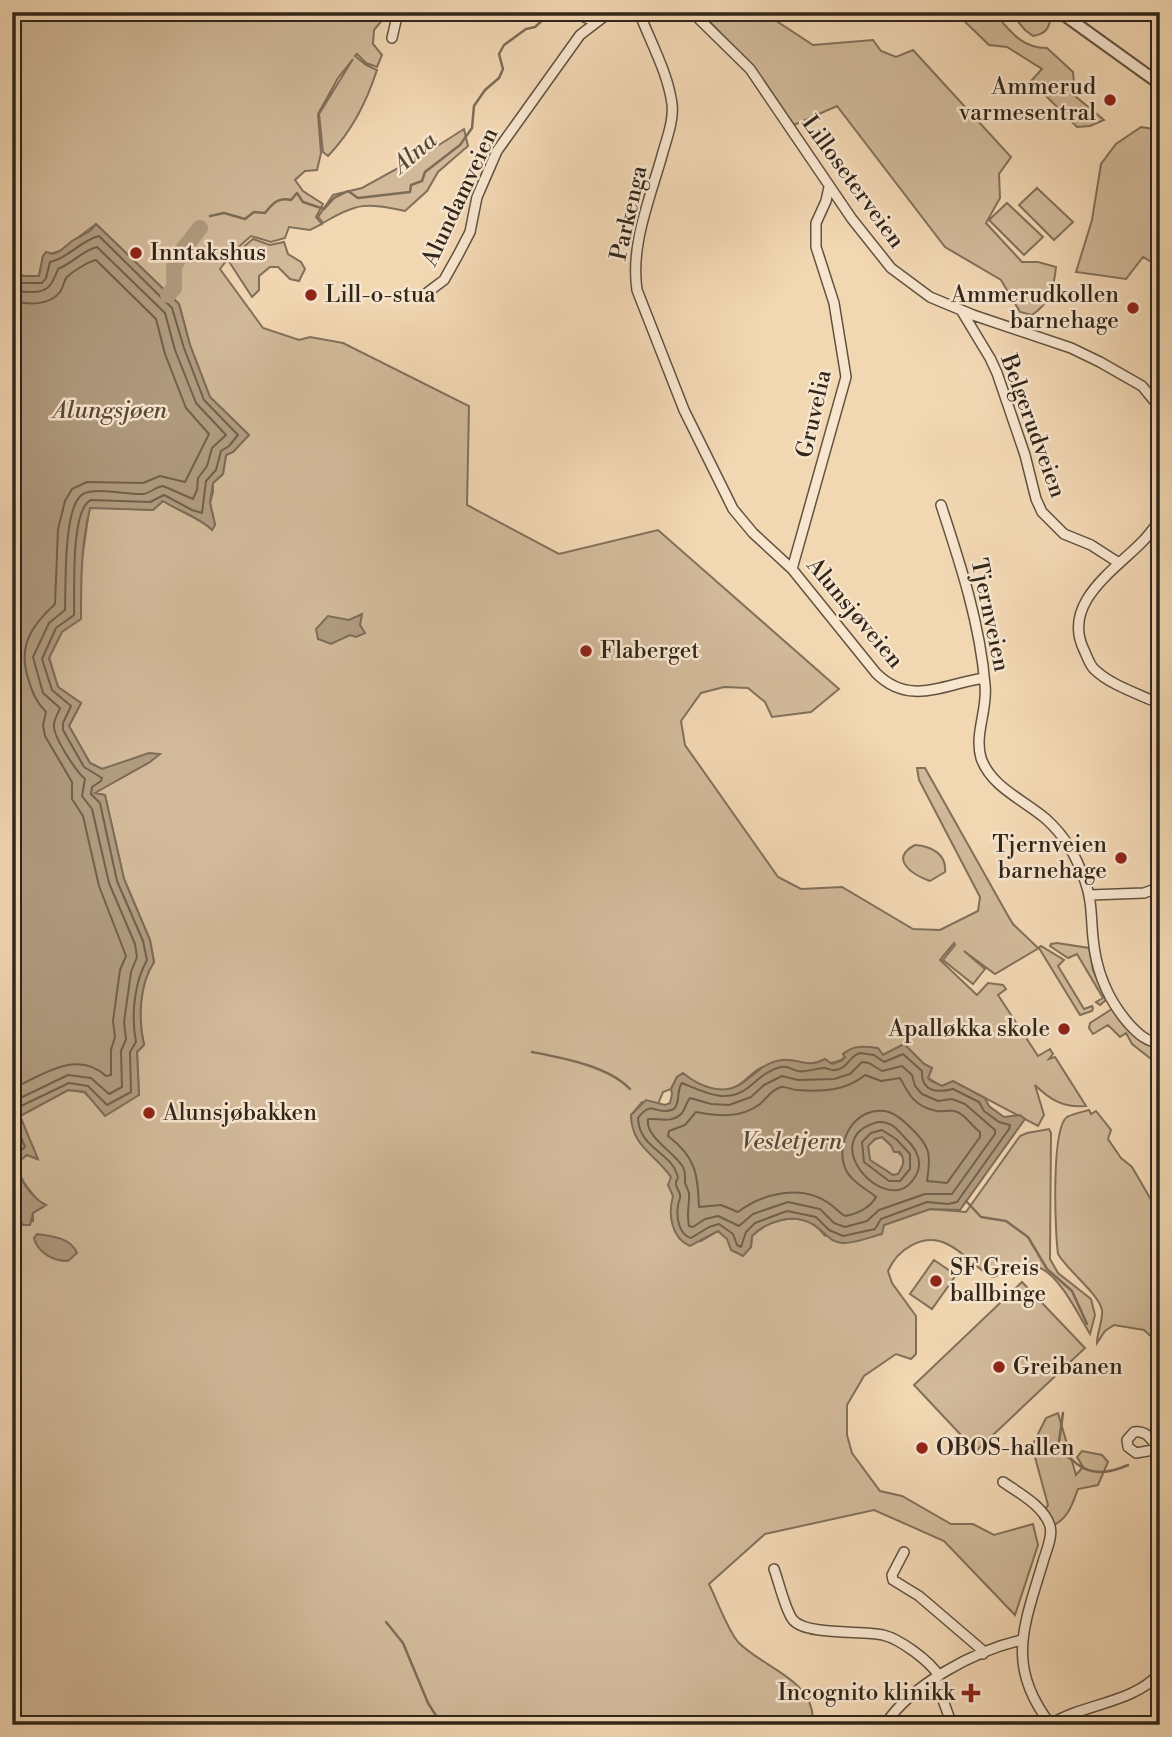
<svg xmlns="http://www.w3.org/2000/svg" width="1172" height="1737" font-family="'Libre Bodoni',serif">
	<rect width="100%" height="100%" fill="#f2d7b3"/>
	<filter id="stains"><feTurbulence type="fractalNoise" baseFrequency=".00286" numOctaves="4"/><feColorMatrix values="0 0 0 0 .2 0 0 0 0 .09 0 0 0 0 .02 0 0 0 .5 -.17"/></filter>
	<radialGradient id="worn" r=".72"><stop offset=".6" stop-color="#630" stop-opacity="0"/><stop offset="1" stop-color="#630" stop-opacity=".3"/></radialGradient>
	<path fill="#d1b999" stroke="#81705a" stroke-width="2" d="M12,12H389L374,30L373,44L382,55L377,67L366,63L357,54L355,56L366,65L377,70C366,103 352,131 328,156L323,152L319,114L353,59L338,78L318,114L321,153L317,170L305,171L295,180L303,191L323,204L316,217L322,224L310,230L289,227L285,238L271,242L251,236L233,252L220,269L263,328L299,340L310,337L343,343L469,406L467,505L559,554L658,530L839,689L811,712L772,717L765,702L748,688L724,687L701,693L681,721L685,745L778,877L801,889L842,887L913,929L940,930L978,911L980,897L919,780L917,768H925L1007,914L1013,924L1038,948L1041,946L1064,960L1058,966L1084,1009L1092,1006L1093,1008L1092,1011L1080,1015L1039,948L995,974L964,951L985,969L973,984L943,960L955,945L954,943L940,960L977,995L988,983L1003,985L1006,989L998,995L1038,1056L1050,1049L1053,1054L1049,1059L1055,1057L1086,1106C1064,1108 1050,1100 1035,1085L1044,1115L1038,1126L953,1081L942,1086L928,1078L932,1068L924,1064L904,1044L883,1055C868,1049 858,1042 843,1054L845,1057C838,1065 809,1066 798,1063C790,1061 797,1060 788,1061C778,1062 765,1065 757,1070C746,1078 739,1089 724,1090C708,1091 693,1080 677,1077L671,1089L663,1092L658,1104L642,1102L631,1115C635,1153 655,1150 671,1177C682,1197 691,1220 701,1241L718,1231L728,1239L751,1247L752,1236C767,1221 793,1213 813,1224C817,1226 822,1232 825,1236L884,1225L930,1209L966,1212L1020,1136L1027,1133L1049,1129L1051,1133L1050,1259L1058,1273L1091,1299L1095,1315L1090,1334C1079,1316 1060,1276 1040,1268C1025,1262 1007,1273 992,1277C976,1268 963,1251 947,1244C923,1232 897,1250 888,1271L892,1283L916,1316V1354L911,1359L896,1354L864,1376L847,1405V1435L852,1453L880,1491L902,1496L951,1524H973L994,1535L1033,1524L1038,1545L1015,1615L944,1541L874,1510L765,1534L709,1584C716,1598 729,1633 739,1643C764,1668 812,1679 813,1719L818,1725H12V1209L23,1225L33,1221V1213L43,1207C33,1193 17,1180 18,1162L27,1155L37,1159L20,1116L68,1090L84,1092L98,1106L139,1095L137,1052L144,1045C138,1019 139,985 154,962L150,940L124,879L105,795L94,793L150,762L102,769L90,763L69,726L81,703L58,687L49,657C64,628 74,595 81,562C85,544 86,526 90,507L153,510L163,501C177,510 201,519 212,529L215,524L210,503L213,492V483L223,474L226,455L233,452L249,435L210,397L190,345L179,304L96,224L60,251L43,256L39,276H23L12,270Z
		M719,12H770L778,22L813,45L873,40L881,51L896,57L913,50L1011,157L999,174L1000,198L986,223L1022,262H1038L1056,267C1054,288 1050,303 1032,315L1020,312L1001,280L945,247L837,106L794,125L755,69L710,22Z
		M955,12H994C1010,31 1021,48 1047,48L1073,72L1075,96L1104,120L1090,126L1077,127L1031,81L1042,69L1007,47L989,45Z
		M1010,12H1045L1050,21C1048,31 1043,34 1033,36L1025,30Z
		M1141,127L1160,130V267L1143,257L1126,279L1076,272L1092,220L1101,164L1116,144Z
		M464,129L468,146L438,172L427,191L405,211C365,203 359,202 323,223L318,217L333,195L362,188L431,150Z
		M1037,188L1073,222L1054,240L1019,205Z
		M1007,203L1043,237L1024,255L989,220Z
		M253,239L270,245L284,242L288,254L301,262L305,269L299,281L290,279L278,267H270L259,276V290L252,297L228,260Z
		M915,845C931,846 947,854 945,872L930,881C913,875 888,859 915,845Z
		M1057,943L1089,948L1093,970L1106,1000L1100,1005L1096,1002L1103,998L1077,954L1068,958L1050,946L1051,944Z
		M1112,1009L1124,1024L1160,1046V1066L1132,1044L1126,1033L1120,1037L1108,1025L1093,1034L1089,1028L1090,1023Z
		M1089,1110L1091,1114L1096,1111L1111,1130L1108,1139L1121,1158L1132,1167L1157,1210L1160,1209V1345L1144,1330L1114,1325L1105,1331L1097,1343C1097,1332 1103,1321 1102,1310C1099,1294 1068,1271 1058,1254C1055,1232 1051,1128 1067,1117C1073,1114 1082,1112 1089,1110Z
		M882,1137L903,1157V1166L898,1174L893,1175L870,1160L868,1146L875,1139Z
		M934,1260L956,1275L932,1309L910,1294Z
		M1022,1282L1085,1348L976,1451L914,1385Z
		M1058,1413L1076,1475L1083,1467L1077,1457L1082,1451L1102,1455L1108,1462L1098,1485L1078,1489C1072,1506 1067,1521 1049,1527L1040,1518L1048,1505L1032,1446L1046,1418Z"/>
	<path fill="#b09b7f" stroke="#7d6c57" stroke-width="2" fill-rule="evenodd" d="M96,224L179,304L190,345L210,397L249,435L233,452L226,455L223,474L213,483L210,503L215,525L212,530C202,519 177,510 163,501L153,510L90,508C81,545 81,581 81,619L62,632L49,658L58,687L81,703L69,726L90,763L102,769L149,753L160,754L150,762L95,793L105,795L124,879L150,940L154,962C139,985 138,1019 144,1045L137,1052L139,1095L105,1116L85,1092L68,1090L20,1116L38,1159L27,1155L18,1162C17,1179 32,1198 46,1205L33,1213L30,1225H23L12,1209V270L23,276H39L43,256L46,252L53,254L60,251L72,241L90,231Z
		M362,614L360,625L365,633L356,637L350,635L331,644L318,639L316,629L328,616L349,620Z
		M904,1044L924,1064L932,1068L928,1078L931,1081L942,1086L953,1081L985,1098L989,1106L1004,1117L1020,1115L1025,1119L960,1210L930,1209L884,1225L882,1234C870,1237 856,1243 844,1243C830,1244 823,1229 812,1224C793,1213 767,1221 752,1236L751,1247L743,1256L731,1250L727,1239L718,1231L690,1246C671,1238 668,1214 673,1196L668,1185L671,1177C656,1155 631,1146 631,1115L646,1100L665,1105L670,1103L672,1094L671,1089L677,1077L683,1073C700,1087 724,1097 744,1082C756,1073 765,1062 782,1060C799,1058 806,1069 825,1059L832,1064L841,1061L845,1057L843,1054C854,1045 864,1046 878,1048L883,1055ZM882,1137L891,1145L894,1152H900C906,1160 903,1166 898,1174L893,1175L870,1160L868,1146L875,1139Z
		M37,1234C52,1236 71,1238 77,1253L68,1261C53,1261 38,1253 34,1238Z"/>
	<g fill="none" stroke-linecap="round" stroke-linejoin="round">
		<path stroke="#70604c" stroke-width="2" d="M12,279L23,283H42L46,278L50,262C69,258 81,240 99,236L172,308L184,348L204,400L238,435L229,446L221,451L216,470L206,481L202,513L192,510L164,495L150,502L91,500C70,509 75,593 74,615L56,628L42,659L52,690L71,706L63,723V730L84,767L102,778L101,781L92,787L91,794L100,803L117,881L143,941L147,960C134,983 131,1016 136,1042L130,1052L131,1092L107,1105L88,1086L69,1083L21,1106L15,1112L13,1117L25,1147L12,1158
			M12,289C19,292 23,292 30,292C48,293 52,285 58,269C73,263 83,250 97,247L165,313L175,350L196,403L226,435L212,448L207,466L198,478L197,490L193,499L163,486C155,487 151,493 143,494C128,495 96,487 83,494C63,505 66,587 65,610L49,623L33,657L43,693L60,708C58,714 54,719 54,725C53,737 76,771 85,779L82,796L92,809L109,883L135,944L137,957L131,972L124,1022L126,1039L121,1051L122,1087L109,1094L91,1078L68,1075L12,1102
			M12,300C27,305 49,306 60,292C63,288 64,280 67,277C72,272 89,261 96,260L156,319L165,354L186,408L209,434L185,482L160,476L143,483L87,482L72,489L65,501L58,529L55,604C31,626 18,646 28,678C32,692 36,702 46,712L43,725L45,736L72,782V799L83,816L99,886L126,956L120,970L113,1021L115,1037L111,1050V1075L106,1076C77,1049 42,1075 12,1089
			M860,1053L874,1055L884,1062L903,1054L922,1071C921,1092 937,1093 953,1089L979,1102L984,1111L999,1122L1010,1125L1009,1129L957,1202L948,1204L927,1202L881,1219L875,1229L843,1236L829,1230L816,1217L787,1211L755,1223L746,1232L741,1247L737,1245L733,1234L719,1224L709,1227L691,1238C679,1235 676,1217 678,1206C678,1201 681,1200 680,1195C680,1192 677,1189 676,1185C675,1176 680,1183 677,1174C670,1152 639,1148 638,1118C653,1098 655,1117 674,1109C681,1101 676,1090 682,1083C704,1092 727,1105 749,1087C759,1079 767,1070 781,1067C788,1066 791,1069 797,1071C806,1073 816,1068 824,1068C828,1068 831,1071 835,1070C848,1069 849,1056 860,1053Z
			M862,1062L869,1063L882,1071L902,1066L912,1075L915,1086L922,1094L938,1101L952,1099L965,1104L995,1130V1134L952,1194H925L879,1210L867,1221L845,1227L834,1223L820,1209L788,1202L753,1214L739,1226L718,1216L705,1219L693,1227L689,1226C686,1212 690,1204 689,1193C688,1190 686,1185 685,1183C685,1176 686,1173 683,1167C674,1152 645,1137 648,1119C659,1118 672,1124 682,1113C686,1108 686,1102 690,1098L711,1104L729,1105L751,1097L764,1085L782,1076L798,1080L834,1079L850,1074Z
			M865,1075L881,1081L900,1078C909,1095 915,1107 937,1111C942,1112 948,1110 954,1111C965,1113 971,1126 980,1132V1137L947,1183L927,1181C931,1155 931,1147 911,1128C905,1122 898,1115 889,1112C855,1103 832,1145 847,1172C854,1184 867,1189 876,1197C870,1208 857,1214 845,1216C838,1212 834,1206 827,1202C800,1184 762,1194 738,1212L721,1205L699,1207C698,1175 696,1157 668,1136L669,1131L685,1125L696,1112C718,1116 740,1119 760,1104C767,1098 771,1090 781,1087C787,1086 791,1090 797,1090C822,1092 846,1091 865,1075Z
			M878,1122C891,1121 897,1129 905,1138C918,1150 925,1164 913,1180C886,1218 814,1139 878,1122Z
			M882,1130L896,1139L910,1154V1169L900,1181H889L864,1162L862,1142L871,1133Z"/>
		<path stroke="#7d6c57" stroke-width="2.5" d="M210,216L224,213L245,219L254,212L265,213C273,203 278,197 291,200L297,193L303,202L324,209L334,198L348,191L358,198L410,192L411,185L422,181L425,172L460,145L472,128L474,106L485,90L499,78L503,69L499,54L504,45L526,29L535,27L548,15
			M532,1052C563,1058 608,1066 630,1089
			M966,1201L981,1217L1006,1221L1028,1237L1047,1269L1072,1291L1087,1324
			M1063,1413L1058,1449L1062,1455C1069,1456 1071,1459 1077,1464C1093,1476 1110,1473 1128,1465
			M1157,1465L1160,1466
			M386,1622L403,1643L428,1703L442,1725"/>
		<path stroke="#b09b7f" stroke-width="16" d="M177,262L181,252L200,228
			M168,295L174,288V267"/>
		<defs>
			<path id="minor" d="M573,12L596,22
				M639,12C650,41 668,73 672,104C674,119 667,138 663,152C651,196 630,244 637,290L684,410L733,509L753,533L792,569L876,673C910,707 944,684 984,678
				M692,12L750,69L852,219L891,268L930,297L973,315L1071,348L1100,362L1142,386L1160,408
				M392,38L398,12
				M420,298L444,280L458,255L470,232L477,197L497,151L580,35L610,12
				M961,310L990,358L997,373L1025,455L1036,499L1042,512L1064,534L1091,545L1119,563
				M941,505C960,563 980,623 985,685C988,709 974,734 981,758C991,787 1024,800 1046,819C1066,837 1076,856 1085,881C1092,900 1091,918 1093,938C1096,971 1107,999 1129,1024C1138,1034 1147,1042 1160,1043
				M1160,521C1154,527 1149,535 1143,541C1115,570 1061,603 1084,650C1087,656 1089,664 1094,669C1110,685 1139,694 1160,704
				M792,569L846,377L834,303L816,247V223L826,201L829,187
				M1090,895L1144,893L1160,887
				M1159,1449L1136,1453L1128,1447L1127,1440L1134,1432C1148,1430 1151,1441 1160,1450
				M1003,1482C1019,1493 1044,1506 1050,1526C1053,1537 1046,1551 1043,1562C1024,1626 1005,1666 1051,1725
				M904,1552L892,1575L893,1580L919,1596L981,1649L983,1654
				M774,1569C779,1582 785,1610 793,1620C807,1636 864,1630 883,1635C900,1639 930,1661 939,1676
				M935,1678L952,1725
				M1051,1724C1085,1703 1132,1704 1160,1673
				M885,1725C910,1685 976,1650 1022,1640"/>
			<path id="tertiary" d="M1060,12L1160,84"/>
		</defs>
		<use href="#minor" stroke="#615240" stroke-width="12"/>
		<use href="#tertiary" stroke="#615240" stroke-width="14"/>
		<use href="#minor" stroke="#f7e5ce" stroke-width="9"/>
		<use href="#tertiary" stroke="#f7e5ce" stroke-width="10"/>
	</g>
	<g fill="#8f2418" stroke="#f7e5ce" stroke-width="2.5">
		<circle cx="1110" cy="100" r="7"/>
		<circle cx="136" cy="253" r="7"/>
		<circle cx="311" cy="295" r="7"/>
		<circle cx="1133" cy="308" r="7"/>
		<circle cx="586" cy="651" r="7"/>
		<circle cx="1121" cy="858" r="7"/>
		<circle cx="1064" cy="1029" r="7"/>
		<circle cx="149" cy="1113" r="7"/>
		<circle cx="936" cy="1281" r="7"/>
		<circle cx="999" cy="1367" r="7"/>
		<circle cx="922" cy="1448" r="7"/>
		<path d="M967.5 1682.5h7v7h7v7h-7v7h-7v-7h-7v-7h7z"/>
	</g>
	<g text-anchor="middle" dominant-baseline="central" stroke-width="5" stroke-linejoin="round" paint-order="stroke">
		<g font-size="23" fill="#31261a" stroke="#f7e5ce" text-anchor="start">
			<text x="1096" y="87" text-anchor="end">Ammerud<tspan x="1096" dy="26">varmesentral</tspan></text>
			<text x="150" y="253">Inntakshus</text>
			<text x="325" y="295">Lill-o-stua</text>
			<text x="1119" y="295" text-anchor="end">Ammerudkollen<tspan x="1119" dy="26">barnehage</tspan></text>
			<text x="600" y="651">Flaberget</text>
			<text x="1107" y="845" text-anchor="end">Tjernveien<tspan x="1107" dy="26">barnehage</tspan></text>
			<text x="1050" y="1029" text-anchor="end">Apalløkka skole</text>
			<text x="163" y="1113">Alunsjøbakken</text>
			<text x="950" y="1268">SF Greis<tspan x="950" dy="26">ballbinge</tspan></text>
			<text x="1013" y="1367">Greibanen</text>
			<text x="936" y="1448">OBOS-hallen</text>
			<text x="955" y="1693" text-anchor="end">Incognito klinikk</text>
		</g>
		<g font-size="23" fill="#31261a" stroke="#f7e5ce">
			<text transform="translate(853 182) rotate(54)">Lilloseterveien</text>
			<text transform="translate(460 197) rotate(-65)">Alundamveien</text>
			<text transform="translate(629 213) rotate(-77)">Parkenga</text>
			<text transform="translate(814 414) rotate(-77)">Gruvelia</text>
			<text transform="translate(1033 426) rotate(70)">Belgerudveien</text>
			<text transform="translate(855 613) rotate(50)">Alunsjøveien</text>
			<text transform="translate(990 615) rotate(78)">Tjernveien</text>
		</g>
		<g font-size="24" font-style="italic" fill="#574938" stroke="#f7e5ce">
			<text transform="translate(415 153) rotate(-40)">Alna</text>
			<text x="110" y="411">Alungsjøen</text>
			<text x="792" y="1142">Vesletjern</text>
		</g>
	</g>
	<rect width="1172" height="1737" fill="none" stroke="#f2d7b3" stroke-width="42"/>
	<rect x="14" y="14" width="1144" height="1709" fill="none" stroke="#31261a" stroke-width="3.5"/>
	<rect x="21" y="21" width="1130" height="1695" fill="none" stroke="#31261a" stroke-width="2"/>
	<rect width="100%" height="100%" filter="url(#stains)"/>
	<rect width="100%" height="100%" fill="url(#worn)"/>
</svg>
